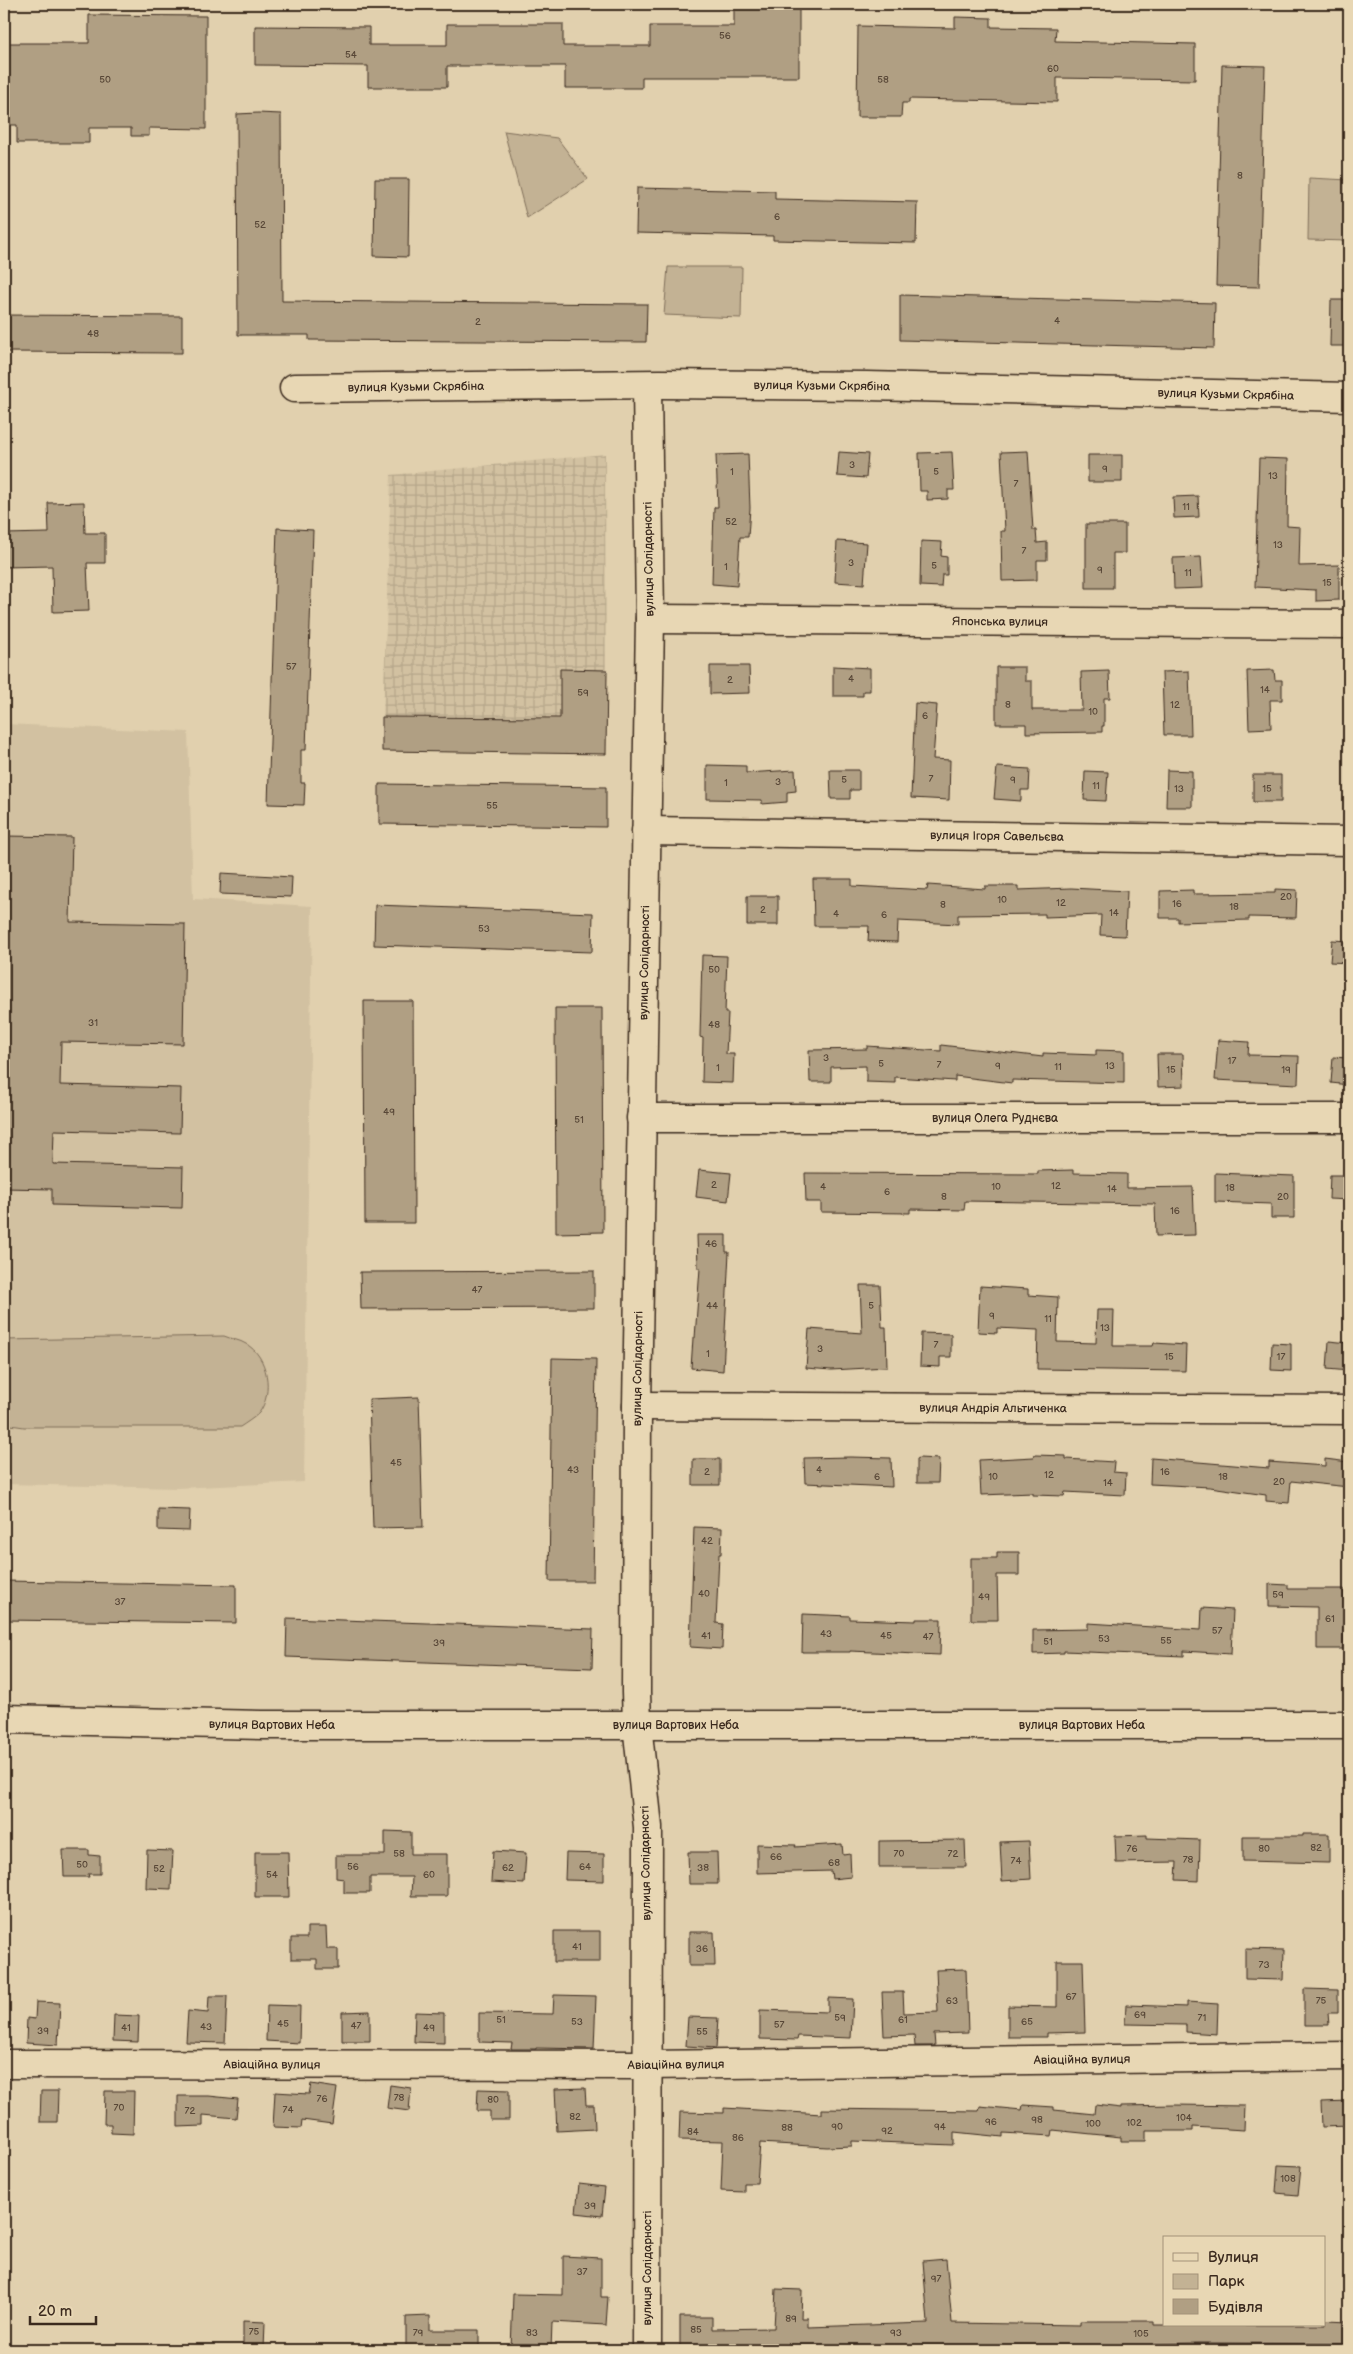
<svg xmlns="http://www.w3.org/2000/svg" width="1353" height="2354" font-family="'Balsamiq Sans',sans-serif">
	<defs>
		<pattern id="industrial-grid" width="8" height="8" patternUnits="userSpaceOnUse" patternTransform="scale(1.25)"><rect width="8" height="8" fill="#d2c1a1"/><path d="M0 4h8M4 0v8" fill="none" stroke="#b5a68a"/></pattern>
	</defs>
	<rect width="100%" height="100%" fill="#e1d0ae"/>
	<filter id="ink" filterUnits="userSpaceOnUse"><feTurbulence type="fractalNoise" baseFrequency=".02" numOctaves="2"/><feDisplacementMap in="SourceGraphic" scale="10" xChannelSelector="R" yChannelSelector="G"/><feConvolveMatrix kernelMatrix="1 2 1 2 8 2 1 2 1" color-interpolation-filters="sRGB"/></filter>
	<g filter="url(#ink)">
		<path fill="#d2c1a1" d="M4,724L188,732L193,899L312,906L304,1482L178,1488L4,1484Z"/>
		<path fill="url(#industrial-grid)" d="M605,454L606,754L382,751L391,475Z"/>
		<path fill="#c3b294" stroke="#7f6e59" d="M504,131L557,138L588,179L527,218Z
			M1309,178L1349,180V241L1308,240Z
			M668,267H742L741,318L664,315Z
			M224,1336C231,1339 240,1340 246,1344C268,1356 274,1393 259,1413C254,1418 246,1423 240,1427H24L4,1424V1340Z"/>
		<path fill="#b09f83" stroke="#3b2a1e" d="M734,4H799V77H642V88H565V66H447V87H368V66L255,65V26L369,27V45H447V24H563V46H650V26H734Z
			M89,15L206,16V129L149,128V136H131V128H89V143H17V125H4V43H89Z
			M955,17L991,18V27L1056,28L1055,41L1195,44V80L1057,78V102L909,99V103H902L901,117H857L858,26L955,28Z
			M1222,65L1265,66L1259,287L1216,286Z
			M258,113L281,114L282,301L647,304L646,342L309,340V335H238L237,114Z
			M375,179H409L408,257L374,256Z
			M637,188L775,191V199L917,202L916,243L773,240V236L636,233Z
			M900,295L1215,303L1214,348L900,340Z
			M1331,300H1349V346H1330Z
			M4,315L182,316V353L4,352Z
			M1028,451L1033,530H1036L1037,543L1047,542V560H1037V580L1002,581L1001,531H1005L1001,452Z
			M839,452L868,454L866,478L837,476Z
			M952,452L954,490H948V499L927,500V491H920L919,453Z
			M748,454L750,508L748,537H740L737,586L712,584L714,507H718L716,455Z
			M1088,455H1122V482H1088Z
			M1259,458L1288,459L1287,526L1300,527L1299,566L1339,565V600L1316,601V590L1255,587Z
			M1198,496L1199,517L1174,518L1173,497Z
			M84,502L85,533H105V563H87L89,611L53,612L52,566L4,567V534L49,533L48,503Z
			M1086,524H1125V553H1113V588H1086Z
			M277,528L313,530L306,750H301V783H305L304,805L268,804Z
			M837,541L867,543L864,584L835,582Z
			M921,541L942,542L941,556L947,557V575H942L941,587L920,586Z
			M1201,557L1203,588L1174,589L1173,558Z
			M710,666H749L750,693L710,694Z
			M833,666L870,668V691H863V696H833Z
			M996,667H1025V681H1032V710H1082L1081,672L1109,671L1110,698H1104V726H1102V732L1026,733V724H996Z
			M560,669L607,670L606,754L382,751V717L560,718Z
			M1274,670L1275,680H1282V700H1270L1271,728L1249,729L1247,671Z
			M1189,671L1191,735H1164L1162,672Z
			M915,703L937,705L933,759L950,760L949,800L911,798Z
			M707,765L746,766V773L795,770L796,791L787,792V802L762,804V800L707,799Z
			M997,767L1030,769L1029,790H1021V801L994,799Z
			M830,770H859V790H850V799H831Z
			M1167,770L1192,771V807H1166Z
			M1085,771L1108,772L1106,801L1084,800Z
			M1253,775H1281V802H1253Z
			M379,784L606,787V827L379,824Z
			M4,836L72,837L70,922L185,924L183,1044L61,1042L60,1085L181,1088L180,1133L54,1130L53,1164L183,1167L182,1208L52,1205V1189L4,1188Z
			M221,873L292,877L291,897L220,894Z
			M813,879H852V886L927,890L928,885L985,889V886H1018V890L1071,888L1127,891L1125,936L1100,935L1101,915L1045,917V914L958,915V924L898,921L897,942L868,941L869,926H814Z
			M1275,889L1297,890L1296,918L1249,917V920L1178,922V918H1160V891L1193,890V894L1275,893Z
			M747,896H778V925H747Z
			M375,905L593,913L592,952L374,945Z
			M1332,940L1349,941V963L1330,962Z
			M702,955L727,956L725,1013H728L726,1054H734L733,1083L702,1082L703,1038L700,1037Z
			M364,1001H413L414,1223H365Z
			M555,1008H602L603,1232L556,1233Z
			M1218,1040L1249,1042L1248,1055L1299,1056L1298,1084L1215,1080Z
			M941,1045L1043,1057V1053L1096,1055V1050L1124,1051V1083L1012,1080V1083L955,1076V1081L895,1077V1083L866,1082V1066L831,1067V1082H810L809,1050L867,1049V1046L941,1051Z
			M1157,1054H1183L1184,1086L1158,1087Z
			M1333,1057L1349,1058V1085L1331,1083Z
			M699,1170L731,1173L728,1201L696,1197Z
			M1073,1170V1173L1127,1174V1188L1193,1187L1195,1235L1156,1236L1155,1204L965,1201L964,1210L910,1209V1213L821,1212V1202H806L805,1173L1038,1174V1171Z
			M1215,1173L1294,1176V1218H1271V1204L1215,1202Z
			M1330,1175H1349V1200L1329,1199Z
			M697,1235H726V1252H729L723,1371L691,1368L693,1338H695L700,1268H698Z
			M594,1271V1308L361,1309L360,1272Z
			M860,1285H880L882,1327H886L887,1367L831,1370L806,1368L809,1329L862,1333Z
			M980,1286L1028,1289V1295L1058,1297L1057,1342L1096,1343L1097,1310H1114L1113,1346H1153L1154,1343L1186,1345L1185,1371L1037,1369L1038,1330L997,1328V1333L978,1332Z
			M921,1333L951,1334V1357H940V1367L920,1366Z
			M1329,1341L1349,1343V1371L1327,1369Z
			M1272,1343L1291,1344V1371L1271,1370Z
			M552,1358L596,1359L593,1581H549Z
			M419,1397L423,1527L373,1528L369,1399Z
			M1035,1455L1066,1456V1459L1114,1462L1113,1472L1126,1473L1125,1495L1065,1492L1064,1496L1033,1495V1493L981,1495L979,1460L1034,1457Z
			M850,1457L891,1458L892,1487L805,1483L804,1458Z
			M919,1458L939,1459L938,1483H917V1459Z
			M1151,1458L1269,1468V1462L1325,1466V1459L1349,1462V1487L1291,1481L1289,1503L1266,1501V1495L1210,1487L1150,1484Z
			M693,1459H720V1485H693Z
			M158,1509L190,1510L189,1531L158,1530Z
			M694,1527L722,1528L721,1554H719L716,1623L723,1624L722,1649L690,1647Z
			M997,1552H1019V1575H997L998,1620H971V1558H997Z
			M4,1581L236,1585V1623L4,1620Z
			M1269,1584L1288,1585V1589H1344L1343,1649H1317V1607L1269,1606Z
			M1202,1608L1233,1610L1231,1654L1184,1651V1656L1064,1651V1653L1033,1654V1630L1088,1629V1623L1201,1630Z
			M803,1614L850,1616V1619L916,1621V1619H941L940,1655L850,1651V1652H802Z
			M287,1618L593,1629L592,1668L286,1657Z
			M385,1831L411,1832V1854H447V1896H411L412,1877H370V1893H344V1879L336,1878V1855H385Z
			M1303,1834H1329V1863L1243,1861V1836H1303Z
			M1147,1835V1838L1200,1840L1199,1881L1176,1880L1177,1862L1116,1863L1115,1836Z
			M965,1840L966,1867H879V1841Z
			M1029,1841L1031,1879L1002,1881L1000,1842Z
			M757,1844L796,1845L795,1847L842,1844L843,1855L850,1854L851,1877L832,1879L831,1871L757,1873Z
			M63,1850H89V1855L100,1856V1874H88L89,1877H64Z
			M147,1850L173,1851L171,1889L146,1888Z
			M493,1851L526,1853L524,1884L491,1882Z
			M255,1852H288L289,1897H255Z
			M688,1852H717L718,1884H689Z
			M566,1853L604,1854V1881L565,1880Z
			M307,1927H326L327,1949H338V1969H317V1959H291V1938H307Z
			M554,1931H600V1962H554Z
			M689,1932H714L715,1966H689Z
			M1245,1949L1284,1950L1283,1980L1245,1979Z
			M1057,1961H1083L1085,2032L1047,2033V2037H1008V2006L1057,2007Z
			M966,1969L968,2033L934,2034L935,2046H915L914,2035L884,2036L882,1992H903L904,2013L938,2012L936,1970Z
			M1304,1989L1338,1990V2013H1328L1329,2025H1304Z
			M554,1995L596,1996L594,2049L536,2048V2049H511L512,2043L479,2042V2013L553,2014Z
			M209,1996H227L225,2043L186,2042L188,2011L208,2013Z
			M828,1998L853,1999L851,2038L798,2036L797,2040L760,2039V2010L828,2012Z
			M36,2002L60,2003L58,2045L26,2043L27,2018L35,2019Z
			M1187,2002L1218,2004L1217,2034L1186,2032V2025L1125,2024L1126,2005L1187,2007Z
			M267,2005L300,2006L299,2043L266,2041Z
			M370,2011V2041H342V2012Z
			M415,2012L444,2013V2043L414,2042Z
			M114,2015L139,2016L138,2042L113,2041Z
			M688,2017L718,2018L716,2048L686,2046Z
			M311,2084L337,2088L332,2124L302,2120L301,2128L273,2127L275,2092L309,2094Z
			M390,2085L411,2088L409,2111L387,2108Z
			M585,2088L586,2105H594L595,2129L557,2131L555,2089Z
			M478,2089L509,2090V2120H490V2111H477Z
			M41,2091H58L57,2122H40Z
			M105,2091H134L133,2134L111,2133V2124H104Z
			M178,2096H209L238,2099L236,2118L203,2115V2126L178,2127Z
			M1349,2101V2126L1322,2127L1321,2102Z
			M1023,2105L1054,2107V2110L1094,2114L1095,2105L1121,2108V2106L1175,2105L1245,2106L1244,2130L1193,2127V2131H1146V2141H1121V2137L1053,2130L1052,2136L1003,2133V2137L954,2132V2145L852,2141V2146L827,2147L760,2143L757,2183H744V2192L721,2191L723,2141L679,2140L680,2112L724,2113V2108L822,2114V2109L979,2111L980,2106L1022,2110Z
			M1278,2165L1301,2166L1298,2195L1276,2193Z
			M579,2184L605,2187L602,2216L576,2213Z
			M563,2256L601,2258V2297H608L606,2325L552,2322L551,2350H511L513,2294L563,2295Z
			M946,2259L952,2323L1080,2325V2321H1154V2325H1326V2320L1349,2321V2344L1199,2343L1154,2344V2347L1107,2346V2349L1006,2346V2350H680V2317H712V2329L774,2328L776,2289L802,2290L801,2318H808V2327L928,2323L923,2261Z
			M430,2316V2330H479V2350H406V2317Z
			M243,2321L265,2322L264,2350H243Z"/>
		<g fill="none" stroke-linecap="round" stroke-linejoin="round">
			<defs>
				<g id="minor">
					<path id="s1" d="M294,388L660,384L867,386L1349,397"/>
					<path id="s2" d="M650,619L1349,624"/>
					<path id="s3" d="M646,831L1349,841"/>
					<path id="s4" d="M641,1118H1349"/>
					<path id="s5" d="M637,1406L1349,1410"/>
					<path id="s6" d="M4,1719L262,1725H1349"/>
					<path id="s7" d="M4,2064L646,2065L1349,2056"/>
					<path id="s8" d="M647,2350L648,1827L637,1724L636,1692L637,1406L650,619L647,386"/>
				</g>
			</defs>
			<use href="#minor" stroke="#3b2a1e" stroke-width="31"/>
			<use href="#minor" stroke="#e8d7b4" stroke-width="28"/>
		</g>
	</g>
	<g text-anchor="middle" dominant-baseline="central" stroke-width="4" stroke-linejoin="round" paint-order="stroke">
		<g font-size="10" fill="#584737">
			<text x="725" y="36">56</text>
			<text x="351" y="55">54</text>
			<text x="1053" y="69">60</text>
			<text x="105" y="80">50</text>
			<text x="883" y="80">58</text>
			<text x="1240" y="176">8</text>
			<text x="777" y="217">6</text>
			<text x="260" y="225">52</text>
			<text x="1057" y="321">4</text>
			<text x="478" y="322">2</text>
			<text x="93" y="334">48</text>
			<text x="852" y="465">3</text>
			<text x="1105" y="469">9</text>
			<text x="732" y="472">1</text>
			<text x="936" y="472">5</text>
			<text x="1273" y="476">13</text>
			<text x="1016" y="484">7</text>
			<text x="1186" y="507">11</text>
			<text x="731" y="522">52</text>
			<text x="1278" y="545">13</text>
			<text x="1024" y="551">7</text>
			<text x="851" y="563">3</text>
			<text x="934" y="566">5</text>
			<text x="726" y="567">1</text>
			<text x="1100" y="570">9</text>
			<text x="1188" y="573">11</text>
			<text x="1327" y="583">15</text>
			<text x="291" y="667">57</text>
			<text x="851" y="679">4</text>
			<text x="730" y="680">2</text>
			<text x="1265" y="690">14</text>
			<text x="583" y="693">59</text>
			<text x="1008" y="705">8</text>
			<text x="1175" y="705">12</text>
			<text x="1093" y="712">10</text>
			<text x="925" y="716">6</text>
			<text x="931" y="779">7</text>
			<text x="844" y="780">5</text>
			<text x="1013" y="780">9</text>
			<text x="778" y="782">3</text>
			<text x="726" y="783">1</text>
			<text x="1096" y="786">11</text>
			<text x="1179" y="789">13</text>
			<text x="1267" y="789">15</text>
			<text x="492" y="806">55</text>
			<text x="1286" y="897">20</text>
			<text x="1002" y="900">10</text>
			<text x="1061" y="903">12</text>
			<text x="1177" y="904">16</text>
			<text x="943" y="905">8</text>
			<text x="1234" y="907">18</text>
			<text x="763" y="910">2</text>
			<text x="1114" y="913">14</text>
			<text x="836" y="914">4</text>
			<text x="884" y="915">6</text>
			<text x="484" y="929">53</text>
			<text x="714" y="970">50</text>
			<text x="93" y="1023">31</text>
			<text x="714" y="1025">48</text>
			<text x="826" y="1058">3</text>
			<text x="1232" y="1061">17</text>
			<text x="881" y="1064">5</text>
			<text x="939" y="1065">7</text>
			<text x="998" y="1066">9</text>
			<text x="1110" y="1066">13</text>
			<text x="1058" y="1067">11</text>
			<text x="718" y="1068">1</text>
			<text x="1171" y="1070">15</text>
			<text x="1286" y="1070">19</text>
			<text x="389" y="1112">49</text>
			<text x="579" y="1120">51</text>
			<text x="714" y="1185">2</text>
			<text x="1056" y="1186">12</text>
			<text x="823" y="1187">4</text>
			<text x="996" y="1187">10</text>
			<text x="1230" y="1188">18</text>
			<text x="1112" y="1189">14</text>
			<text x="887" y="1192">6</text>
			<text x="944" y="1197">8</text>
			<text x="1283" y="1197">20</text>
			<text x="1175" y="1211">16</text>
			<text x="711" y="1244">46</text>
			<text x="477" y="1290">47</text>
			<text x="712" y="1306">44</text>
			<text x="871" y="1306">5</text>
			<text x="992" y="1316">9</text>
			<text x="1048" y="1319">11</text>
			<text x="1105" y="1328">13</text>
			<text x="936" y="1345">7</text>
			<text x="820" y="1349">3</text>
			<text x="708" y="1354">1</text>
			<text x="1169" y="1357">15</text>
			<text x="1281" y="1357">17</text>
			<text x="396" y="1463">45</text>
			<text x="573" y="1470">43</text>
			<text x="819" y="1470">4</text>
			<text x="707" y="1472">2</text>
			<text x="1165" y="1472">16</text>
			<text x="1049" y="1475">12</text>
			<text x="877" y="1477">6</text>
			<text x="993" y="1477">10</text>
			<text x="1223" y="1477">18</text>
			<text x="1279" y="1482">20</text>
			<text x="1108" y="1483">14</text>
			<text x="707" y="1541">42</text>
			<text x="704" y="1594">40</text>
			<text x="1278" y="1595">59</text>
			<text x="984" y="1597">49</text>
			<text x="120" y="1602">37</text>
			<text x="1330" y="1619">61</text>
			<text x="1217" y="1631">57</text>
			<text x="826" y="1634">43</text>
			<text x="706" y="1636">41</text>
			<text x="886" y="1636">45</text>
			<text x="928" y="1637">47</text>
			<text x="1104" y="1639">53</text>
			<text x="1166" y="1641">55</text>
			<text x="1048" y="1642">51</text>
			<text x="439" y="1643">39</text>
			<text x="1316" y="1848">82</text>
			<text x="1132" y="1849">76</text>
			<text x="1264" y="1849">80</text>
			<text x="399" y="1854">58</text>
			<text x="899" y="1854">70</text>
			<text x="953" y="1854">72</text>
			<text x="776" y="1857">66</text>
			<text x="1188" y="1860">78</text>
			<text x="1016" y="1861">74</text>
			<text x="834" y="1863">68</text>
			<text x="82" y="1865">50</text>
			<text x="353" y="1867">56</text>
			<text x="585" y="1867">64</text>
			<text x="508" y="1868">62</text>
			<text x="703" y="1868">38</text>
			<text x="159" y="1869">52</text>
			<text x="272" y="1875">54</text>
			<text x="429" y="1875">60</text>
			<text x="577" y="1947">41</text>
			<text x="702" y="1949">36</text>
			<text x="1264" y="1965">73</text>
			<text x="1071" y="1997">67</text>
			<text x="952" y="2001">63</text>
			<text x="1321" y="2001">75</text>
			<text x="1140" y="2015">69</text>
			<text x="840" y="2018">59</text>
			<text x="1202" y="2018">71</text>
			<text x="501" y="2020">51</text>
			<text x="903" y="2020">61</text>
			<text x="577" y="2022">53</text>
			<text x="1027" y="2022">65</text>
			<text x="283" y="2024">45</text>
			<text x="779" y="2025">57</text>
			<text x="356" y="2026">47</text>
			<text x="206" y="2027">43</text>
			<text x="126" y="2028">41</text>
			<text x="429" y="2028">49</text>
			<text x="43" y="2031">39</text>
			<text x="702" y="2032">55</text>
			<text x="399" y="2098">78</text>
			<text x="322" y="2099">76</text>
			<text x="493" y="2100">80</text>
			<text x="119" y="2108">70</text>
			<text x="288" y="2110">74</text>
			<text x="190" y="2111">72</text>
			<text x="575" y="2117">82</text>
			<text x="1184" y="2118">104</text>
			<text x="1037" y="2120">98</text>
			<text x="991" y="2122">96</text>
			<text x="1134" y="2123">102</text>
			<text x="1093" y="2124">100</text>
			<text x="837" y="2127">90</text>
			<text x="940" y="2127">94</text>
			<text x="787" y="2128">88</text>
			<text x="887" y="2131">92</text>
			<text x="693" y="2132">84</text>
			<text x="738" y="2138">86</text>
			<text x="1288" y="2179">108</text>
			<text x="590" y="2206">39</text>
			<text x="582" y="2272">37</text>
			<text x="936" y="2279">97</text>
			<text x="791" y="2319">89</text>
			<text x="696" y="2330">85</text>
			<text x="254" y="2332">75</text>
			<text x="418" y="2333">79</text>
			<text x="532" y="2333">83</text>
			<text x="896" y="2333">93</text>
			<text x="1141" y="2334">105</text>
		</g>
		<g font-size="12" fill="#3b2a1e" stroke="#e8d7b4">
			<text stroke="none"><textPath href="#s1" startOffset="528">вулиця Кузьми Скрябіна</textPath></text>
			<text stroke="none"><textPath href="#s1" startOffset="122">вулиця Кузьми Скрябіна</textPath></text>
			<text stroke="none"><textPath href="#s1" startOffset="932">вулиця Кузьми Скрябіна</textPath></text>
			<text transform="translate(649 559) rotate(-91)">вулиця Солідарності</text>
			<text stroke="none"><textPath href="#s2" startOffset="350">Японська вулиця</textPath></text>
			<text stroke="none"><textPath href="#s3" startOffset="351">вулиця Ігоря Савельєва</textPath></text>
			<text stroke="none"><textPath href="#s8" startOffset="1388">вулиця Солідарності</textPath></text>
			<text stroke="none"><textPath href="#s4" startOffset="354">вулиця Олега Руднєва</textPath></text>
			<text stroke="none"><textPath href="#s8" startOffset="982">вулиця Солідарності</textPath></text>
			<text stroke="none"><textPath href="#s5" startOffset="356">вулиця Андрія Альтиченка</textPath></text>
			<text stroke="none"><textPath href="#s6" startOffset="268">вулиця Вартових Неба</textPath></text>
			<text stroke="none"><textPath href="#s6" startOffset="672">вулиця Вартових Неба</textPath></text>
			<text stroke="none"><textPath href="#s6" startOffset="1078">вулиця Вартових Неба</textPath></text>
			<text transform="translate(646 1863) rotate(-91)">вулиця Солідарності</text>
			<text stroke="none"><textPath href="#s7" startOffset="1078">Авіаційна вулиця</textPath></text>
			<text stroke="none"><textPath href="#s7" startOffset="268">Авіаційна вулиця</textPath></text>
			<text stroke="none"><textPath href="#s7" startOffset="672">Авіаційна вулиця</textPath></text>
			<text stroke="none"><textPath href="#s8" startOffset="82">вулиця Солідарності</textPath></text>
		</g>
	</g>
	<rect width="1353" height="2354" fill="none" stroke="#e8d7b4" stroke-width="20"/>
	<rect x="10" y="10" width="1333" height="2334" fill="none" stroke="#3b2a1e" stroke-width="2" filter="url(#ink)"/>
	<rect x="1163" y="2236" width="162" height="90" fill="#e8d7b4" stroke="#a39278"/>
	<rect x="1173" y="2253" width="25" height="8" fill="#e8d7b4" stroke="#a39278"/>
	<text x="1208" y="2262" font-size="15" fill="#3b2a1e">Вулиця</text>
	<rect x="1173" y="2274" width="25" height="15" fill="#c3b294" stroke="#a39278"/>
	<text x="1208" y="2286" font-size="15" fill="#3b2a1e">Парк</text>
	<rect x="1173" y="2299" width="25" height="15" fill="#b09f83" stroke="#a39278"/>
	<text x="1208" y="2312" font-size="15" fill="#3b2a1e">Будівля</text>
	<path d="M30 2316v8h66v-8" fill="none" stroke="#3b2a1e" stroke-width="2.5"/>
	<text x="38" y="2316" font-size="15" fill="#3b2a1e" stroke="#e8d7b4" stroke-width="4" paint-order="stroke">20 m</text>
</svg>
